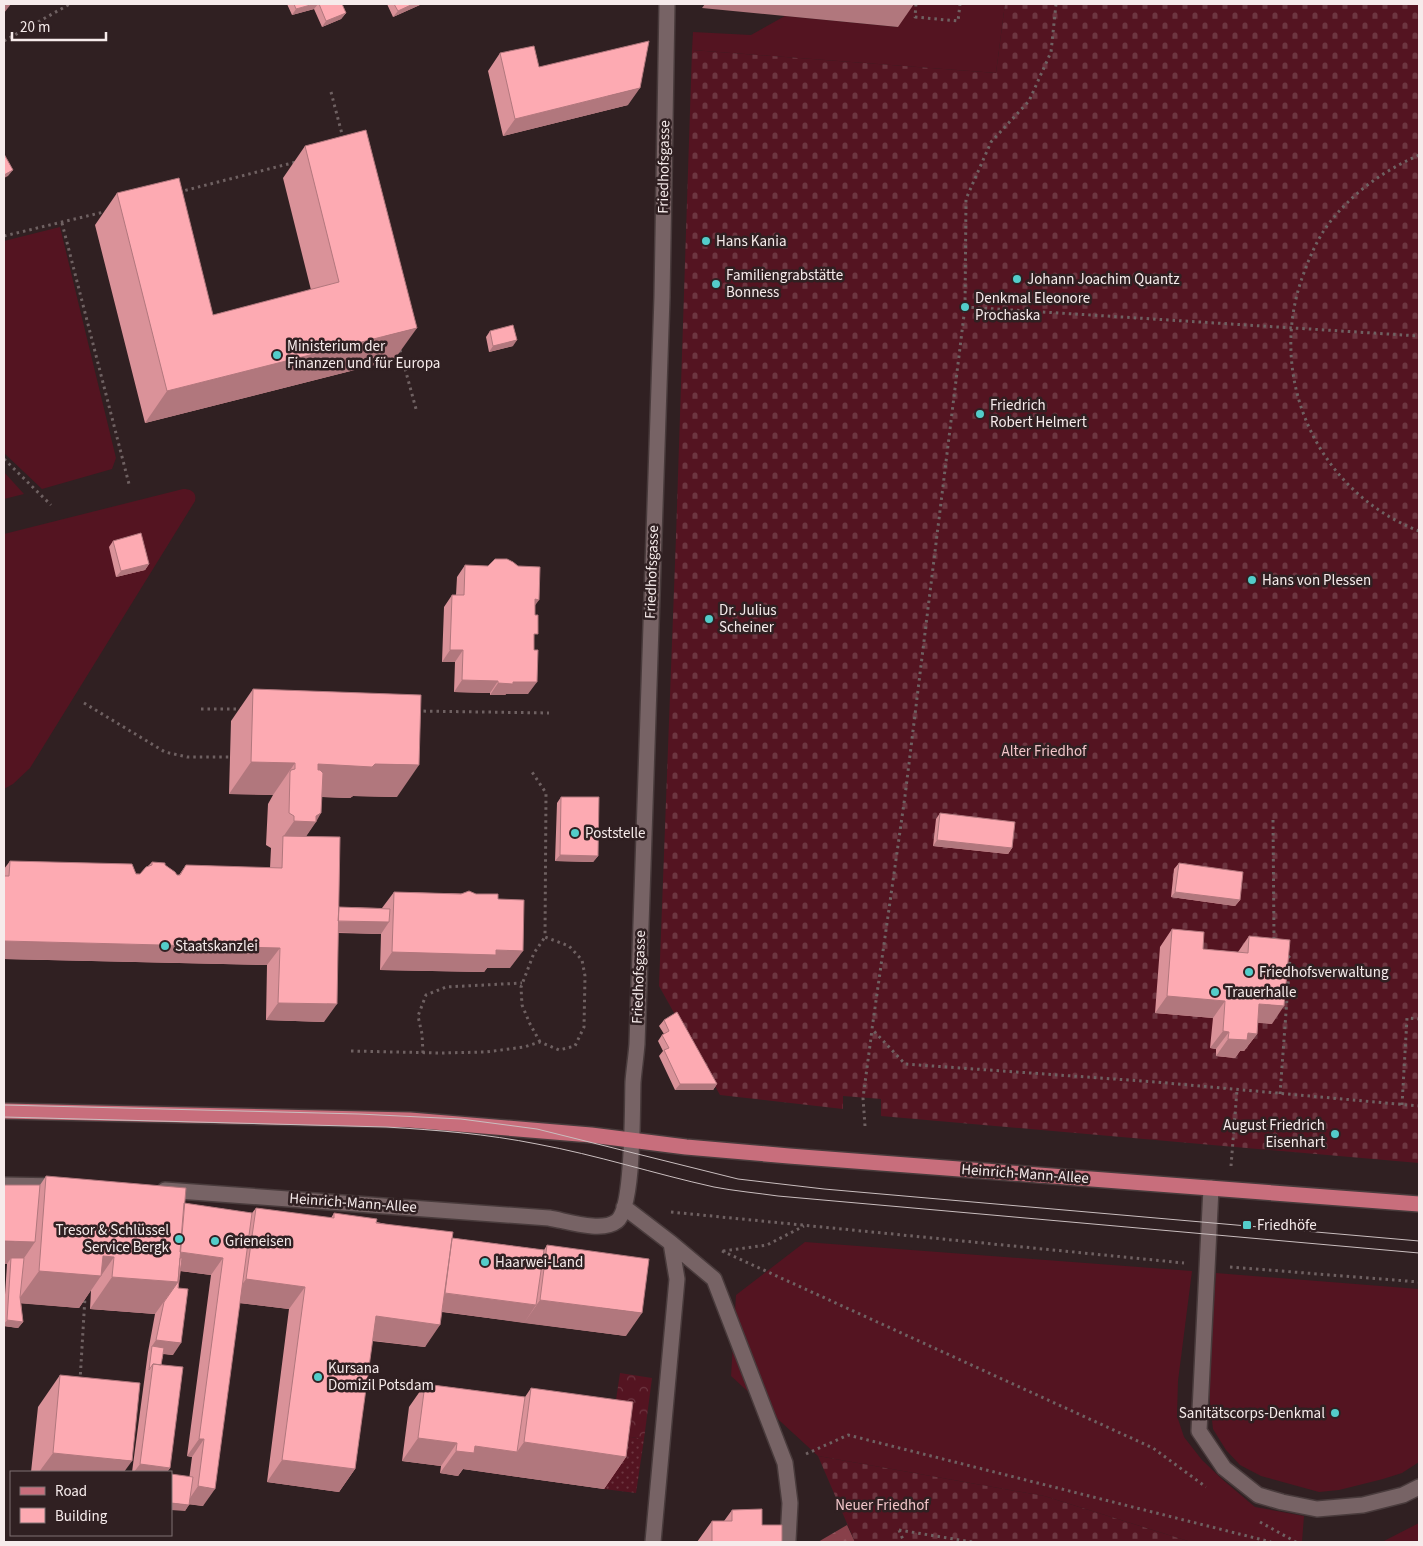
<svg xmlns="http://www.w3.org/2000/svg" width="1423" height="1546" font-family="'Source Sans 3',sans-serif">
	<defs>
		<pattern id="forest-firs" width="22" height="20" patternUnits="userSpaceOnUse" patternTransform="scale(1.25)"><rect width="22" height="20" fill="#88404a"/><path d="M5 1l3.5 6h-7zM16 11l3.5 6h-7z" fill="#995c64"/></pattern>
		<pattern id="cemetery-stones" width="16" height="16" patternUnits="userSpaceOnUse" patternTransform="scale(1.25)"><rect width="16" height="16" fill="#541421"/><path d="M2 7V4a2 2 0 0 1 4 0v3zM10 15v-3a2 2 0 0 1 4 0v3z" fill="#6d3641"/></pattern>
		<pattern id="park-crowns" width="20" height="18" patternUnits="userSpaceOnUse" patternTransform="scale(1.25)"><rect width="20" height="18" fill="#541421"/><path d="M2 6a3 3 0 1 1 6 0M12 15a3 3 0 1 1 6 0" fill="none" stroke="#6d3641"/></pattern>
		<pattern id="garden-dots" width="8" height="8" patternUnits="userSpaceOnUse" patternTransform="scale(1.25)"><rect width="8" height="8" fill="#541421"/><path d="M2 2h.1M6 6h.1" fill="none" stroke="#6d3641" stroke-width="1.8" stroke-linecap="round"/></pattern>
	</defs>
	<rect width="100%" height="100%" fill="#302022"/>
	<path fill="#541421" d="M900,4H1005L996,73L692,50L693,32L751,35L785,16L898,27Z
		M60,227L116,458L112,469L42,489L4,453V241Z
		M4,472L24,494L4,499Z
		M183,489C191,489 197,492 195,501L30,768L13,784L4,789V534Z
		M805,1242L1192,1271L1178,1381L1177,1416L1184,1437L1202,1460L1223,1480L1255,1507L1304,1516L1302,1542H1191L1044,1496L818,1456L731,1376L736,1295Z
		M1216,1273L1419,1289V1462L1402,1473L1383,1479L1339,1490L1319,1492L1261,1476L1240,1465L1226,1450L1213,1429L1210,1402L1208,1376Z
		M1419,1523V1542H1382Z"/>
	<path fill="url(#forest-firs)" d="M847,1525L855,1542H818Z"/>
	<path fill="url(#cemetery-stones)" d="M1005,4H1419V1163L881,1116V1099L843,1096V1109L720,1095L659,986L676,537L692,50L996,73Z
		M818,1456L1044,1496L1191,1542H855Z"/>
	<path fill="url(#park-crowns)" d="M620,1373L652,1378L644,1439L611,1434Z"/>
	<path fill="url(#garden-dots)" d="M611,1434L644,1439L636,1493L604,1489Z"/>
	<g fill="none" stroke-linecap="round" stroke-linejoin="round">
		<defs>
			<path id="minor" d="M4,1185L59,1186
				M1211,1188L1199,1431L1224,1468L1258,1495L1282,1502L1317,1509L1363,1505L1403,1495L1419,1487
				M165,1190L549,1218C567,1221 602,1233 617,1221C634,1207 632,1108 633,1082C634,1069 636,1057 637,1044L662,297L667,4
				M624,1207L671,1243L714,1279L785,1463L790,1503L788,1540
				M653,1542L677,1279L671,1243"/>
			<path id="major" d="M4,1111L410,1120L591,1135L686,1147L789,1156L1419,1204"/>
		</defs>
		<use href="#minor" stroke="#493b3c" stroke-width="18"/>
		<use href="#major" stroke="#493b3c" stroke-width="18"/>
		<path stroke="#6f6162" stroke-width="3" stroke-dasharray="2.5 4" stroke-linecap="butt" d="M916,4L915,17L958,21L960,4
			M1056,4L1051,52L1029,101L991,142L966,199L965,307L905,796L872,1029L905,1064L1156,1082L1419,1106
			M4,41L70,4
			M331,92L343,138
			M1419,155C1384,171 1359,188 1334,217C1321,232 1312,251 1305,270C1264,373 1315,491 1419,531
			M179,192L296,162
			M62,223L129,484
			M4,236L108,211
			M965,307L1419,336
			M400,350L416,409
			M4,459L51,505
			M84,703L165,752L187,757H230
			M201,709H243
			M417,711L549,713
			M1273,820L1274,939L1276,941
			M540,1042L530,1024L522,1005L521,987L534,953L545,937
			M351,1051L440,1053L486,1052L524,1047L540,1042L559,1050L575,1046L584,1027L585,976L582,960L569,946L545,937L546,793L532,772
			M423,1053L422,1034L418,1016L426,995L446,987L522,983
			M1280,1094L1290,958L1286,954
			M1402,1105L1407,1018L1419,1019
			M865,1126L863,1098L872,1030
			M1231,1166L1237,1090
			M671,1212L1184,1263
			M722,1251L1153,1448L1206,1487
			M723,1251L767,1245L804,1226
			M1230,1267L1419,1282
			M80,1381L85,1297
			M806,1454L848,1435L1271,1542
			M1260,1522L1296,1542
			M899,1530L972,1542
			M899,1530L904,1542"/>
		<use href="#minor" stroke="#776365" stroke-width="15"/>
		<use href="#major" stroke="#c86e7c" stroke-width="15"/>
		<path stroke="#cabebf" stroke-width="1" d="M4,1105L359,1114L461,1119L537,1129L738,1179L824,1189L1419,1241
			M4,1117L386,1127C437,1130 487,1134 537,1144C597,1155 655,1174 714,1187C735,1191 757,1193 778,1196L1419,1253"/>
	</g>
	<path fill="#da9299" d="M287,4H342L346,13L341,19L322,27L314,9L292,15Z
		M387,4H422L393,17Z
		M500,53L539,67L628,105L503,136L488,71Z
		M305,146L394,360L145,423L95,225L117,193L213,315L311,290L283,178Z
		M490,331L513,346L489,352L486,337Z
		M113,541L149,564L145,570L116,577L109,547Z
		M465,565L535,606L534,639L528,694H506L505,695H490V693L454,692L455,662H442L444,607L452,595H456L457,577Z
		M253,689L397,797L353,796L350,798L322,797L316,821L306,836L339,907L382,908L394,892L476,894L498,899L510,968H487L484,972L380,970L381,934L338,933L324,1022L266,1020L267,965L4,959V869L10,861L140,874L152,862L165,865L177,875H179L186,865L270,868L271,848L266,845L268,804L273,795L229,794L231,721Z
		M561,797L598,856L593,862L555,861L557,803Z
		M940,813L1012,848L1008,854L933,846L936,819Z
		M1179,863L1240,900L1235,906L1171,897L1174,869Z
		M1172,929L1203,949L1238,952L1249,936L1272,1024L1258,1022L1257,1034L1244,1051H1240L1235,1058L1216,1056V1049L1210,1048L1213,1018L1155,1013L1160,947Z
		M664,1020L717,1084L713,1090H675L659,1056L663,1051L658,1041L662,1035L664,1034L659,1026Z
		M46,1176L184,1203L252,1213L256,1208L331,1218L334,1213L452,1238L544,1250L547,1245L626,1336L442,1312L425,1347L372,1341L355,1469L339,1492L267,1482L289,1309L240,1303L203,1506L189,1504L185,1511L192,1457L187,1456L211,1275L180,1271L173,1355L163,1354L161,1365L170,1468L167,1472H132L148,1352L155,1314L90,1309L91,1290L79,1308L21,1303L23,1322L18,1328L4,1326V1310L7,1264H4L40,1185Z
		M60,1375L124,1472H31L38,1407Z
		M425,1384L525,1397L531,1388L626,1457L604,1489L463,1469L458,1476L440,1473L441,1466L402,1461L409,1407Z
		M732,1510L762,1525L782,1542H697L712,1521H724Z"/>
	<path fill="#b1777d" d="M4,4H11L4,13Z
		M314,4H318L314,9L292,15L296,9Z
		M413,4H422L393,17L398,11Z
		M705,4H914L898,27L702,8Z
		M346,13L341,19L322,27L326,21Z
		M640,88L628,105L503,136L515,119Z
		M13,170L8,176L4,178V175Z
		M417,328L394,360L145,423L167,391Z
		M517,340L513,346L489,352L493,346Z
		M149,564L145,570L116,577L121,571Z
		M535,599L539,600L531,611Z
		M450,650H463L455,662H442Z
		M462,680L498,681L490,693L454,692Z
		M513,682H537L528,694H506L505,695H490L498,683Z
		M251,762L295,763L273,795L229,794Z
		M318,764H375L419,765L397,797L353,796L350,798L296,796Z
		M321,813L316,822L294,854L283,837L294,821L316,816Z
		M937,840L1012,848L1008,854L933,846Z
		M560,855L598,856L593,862L555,861Z
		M1175,892L1240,900L1235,906L1171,897Z
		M334,921L389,922L381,934L326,932Z
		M4,941L280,948L267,965L4,959Z
		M496,950L523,951L510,968H487L484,972L380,970L392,952Z
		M1167,996L1225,1001L1213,1018L1155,1013Z
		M278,1003L337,1004L324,1022L266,1020Z
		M1259,1004L1284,1006L1272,1024L1247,1022Z
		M1223,1031L1229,1032L1216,1049L1210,1048Z
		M1248,1033L1257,1034L1244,1051H1240L1235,1058L1216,1056L1228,1039Z
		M680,1084H717L713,1090H675Z
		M4,1241L35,1242L20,1264L11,1258L7,1264H4Z
		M171,1251L223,1258L211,1275L166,1269Z
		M103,1256L114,1257L79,1308L16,1303L39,1271Z
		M112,1277L178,1282L155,1314L90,1309Z
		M246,1279L305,1287L289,1309L230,1302Z
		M442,1293L536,1305L524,1323L430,1310Z
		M540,1300L642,1313L626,1336L524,1323Z
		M376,1316L440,1325L425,1347L360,1339Z
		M7,1320L23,1322L18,1328L4,1326V1324Z
		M156,1340L181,1343L173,1355L151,1352L152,1346L148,1352Z
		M418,1438L457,1443L441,1466L402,1461Z
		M199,1439H204L192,1457L187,1456Z
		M524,1442L626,1457L604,1489L463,1469L458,1476L440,1473L456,1451L475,1446L517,1452Z
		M53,1453L132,1461L124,1472H39Z
		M282,1460L355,1469L339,1492L267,1482Z
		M140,1464L170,1468L167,1472H134Z
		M198,1486L215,1489L203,1506L186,1504Z
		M171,1503L189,1505L185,1511L171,1510Z"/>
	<path fill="#fdaab2" stroke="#b1777d" d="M294,4H314L296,9Z
		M319,4H342L346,13L326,21Z
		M394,4H413L398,11Z
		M649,41L640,88L515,119L500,53L534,46L539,67Z
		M366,130L417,328L167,391L117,193L179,178L213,315L339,282L305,146Z
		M4,154L13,170L4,175Z
		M513,325L517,340L493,346L490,331Z
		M141,533L149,564L121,571L113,541Z
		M495,559H507L513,562L518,566L540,567L539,600L535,599V615H538V634H534V650H538L537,682H513V684L498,683V681L462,680L463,650H450L452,595H464L465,565L488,566Z
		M253,689L421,695L419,765L375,764L372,767L318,764V770H320L323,773L321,813L316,816V822L294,821V816L289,813L290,772L291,770L295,769V763L251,762Z
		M561,797H599L598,856L560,855Z
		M940,813L1015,822L1012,848L937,840Z
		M283,836L340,837L337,1004L278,1003L280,948L4,941V876H9L10,861L132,864L136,874H140L146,867L152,865V862L165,863V865L175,872L177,875H180L186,865L282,868Z
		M1179,863L1243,872L1240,900L1175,892Z
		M469,891L476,894H498V899L524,900L523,951L496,950V955L392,952L394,892L461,894Z
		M339,907L390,909L389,922L338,921Z
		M1172,929L1204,932L1203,949L1248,953L1249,936L1290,940L1284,1006L1259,1004L1257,1034L1248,1033L1247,1040L1228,1039L1229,1032L1223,1031L1225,1001L1167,996Z
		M677,1012L717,1084H680L664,1050L669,1048L662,1035L669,1031L664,1020Z
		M46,1176L186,1188L178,1282L112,1277L114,1257L103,1256L101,1276L39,1271Z
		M4,1185H40L35,1242L4,1241Z
		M184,1203L252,1213L215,1489L198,1486L204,1439H199L223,1258L180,1252Z
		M256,1208L334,1218V1213L377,1219L376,1223L453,1232L440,1325L376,1316L355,1469L282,1460L305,1287L246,1279Z
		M452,1238L544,1250L536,1305L445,1293Z
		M547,1245L649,1259L642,1313L540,1300Z
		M11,1258H24L20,1297L23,1322L7,1320Z
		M180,1258H182L178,1288L188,1289L181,1343L156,1340L164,1302L178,1282Z
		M152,1346L164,1348L161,1365L153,1364L149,1370Z
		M153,1364L183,1367L170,1468L140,1464Z
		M60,1375L140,1383L132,1461L53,1453Z
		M425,1384L525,1397L517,1452L475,1446L474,1453L456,1451L457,1443L418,1438Z
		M531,1388L633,1402L626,1457L524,1442Z
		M171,1474L193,1477L189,1505L171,1503Z
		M762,1509V1525H782V1542H712V1521H732V1510Z"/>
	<g fill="#53cdca" stroke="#302022" stroke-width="2">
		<circle cx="706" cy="241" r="5"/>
		<circle cx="1017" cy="279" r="5"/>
		<circle cx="716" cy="284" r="5"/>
		<circle cx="965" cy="307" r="5"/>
		<circle cx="277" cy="355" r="5"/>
		<circle cx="980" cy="414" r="5"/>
		<circle cx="1252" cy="580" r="5"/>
		<circle cx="709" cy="619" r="5"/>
		<circle cx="575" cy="833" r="5"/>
		<circle cx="165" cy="946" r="5"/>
		<circle cx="1249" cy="972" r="5"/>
		<circle cx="1215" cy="992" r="5"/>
		<circle cx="1335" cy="1134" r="5"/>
		<rect x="1242" y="1220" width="10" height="10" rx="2.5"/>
		<circle cx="179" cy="1239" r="5"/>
		<circle cx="215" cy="1241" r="5"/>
		<circle cx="485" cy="1262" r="5"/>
		<circle cx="318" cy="1377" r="5"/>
		<circle cx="1335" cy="1413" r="5"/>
	</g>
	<g text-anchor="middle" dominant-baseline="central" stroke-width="5" stroke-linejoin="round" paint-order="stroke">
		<g font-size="15" fill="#f6ebeb" stroke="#302022">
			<text transform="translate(664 167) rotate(-89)">Friedhofsgasse</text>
			<text transform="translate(652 572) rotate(-88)">Friedhofsgasse</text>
			<text transform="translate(639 977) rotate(-88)">Friedhofsgasse</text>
			<text transform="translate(1025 1174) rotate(4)">Heinrich-Mann-Allee</text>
			<text transform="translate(353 1203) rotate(4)">Heinrich-Mann-Allee</text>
		</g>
		<g font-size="15" fill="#f6ebeb" stroke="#302022" text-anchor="start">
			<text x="716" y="241">Hans Kania</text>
			<text x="726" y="275">Familiengrabstätte<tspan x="726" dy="17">Bonness</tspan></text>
			<text x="1027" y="279">Johann Joachim Quantz</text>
			<text x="975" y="298">Denkmal Eleonore<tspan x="975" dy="17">Prochaska</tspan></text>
			<text x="287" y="346">Ministerium der<tspan x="287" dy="17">Finanzen und für Europa</tspan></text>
			<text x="990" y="405">Friedrich<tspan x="990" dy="17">Robert Helmert</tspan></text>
			<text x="1262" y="580">Hans von Plessen</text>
			<text x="719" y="610">Dr. Julius<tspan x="719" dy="17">Scheiner</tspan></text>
			<text x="585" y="833">Poststelle</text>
			<text x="175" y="946">Staatskanzlei</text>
			<text x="1259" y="972">Friedhofsverwaltung</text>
			<text x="1225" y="992">Trauerhalle</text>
			<text x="1325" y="1125" text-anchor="end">August Friedrich<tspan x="1325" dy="17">Eisenhart</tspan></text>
			<text x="1257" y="1225">Friedhöfe</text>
			<text x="169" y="1230" text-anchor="end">Tresor &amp; Schlüssel<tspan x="169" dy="17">Service Bergk</tspan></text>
			<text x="225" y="1241">Grieneisen</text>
			<text x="495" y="1262">Haarwei-Land</text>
			<text x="328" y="1368">Kursana<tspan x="328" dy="17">Domizil Potsdam</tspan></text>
			<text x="1325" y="1413" text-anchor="end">Sanitätscorps-Denkmal</text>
		</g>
		<g font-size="15" fill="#f1c4c8" stroke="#302022">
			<text x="1044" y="751">Alter Friedhof</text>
			<text x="882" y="1505">Neuer Friedhof</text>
		</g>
	</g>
	<rect width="1423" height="1546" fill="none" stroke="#f6ebeb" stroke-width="10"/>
	<rect x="10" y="1471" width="162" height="65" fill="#302022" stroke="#7f7172"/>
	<rect x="20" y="1487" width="25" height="8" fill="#c86e7c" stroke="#7f7172"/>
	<text x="55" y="1496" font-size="15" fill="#f6ebeb">Road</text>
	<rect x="20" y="1508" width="25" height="15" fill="#fdaab2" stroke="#7f7172"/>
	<text x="55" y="1521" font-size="15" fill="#f6ebeb">Building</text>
	<path d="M12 32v8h94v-8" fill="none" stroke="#f6ebeb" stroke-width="2.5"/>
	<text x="20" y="32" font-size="15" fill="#f6ebeb" stroke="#302022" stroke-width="4" paint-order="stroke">20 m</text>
</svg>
